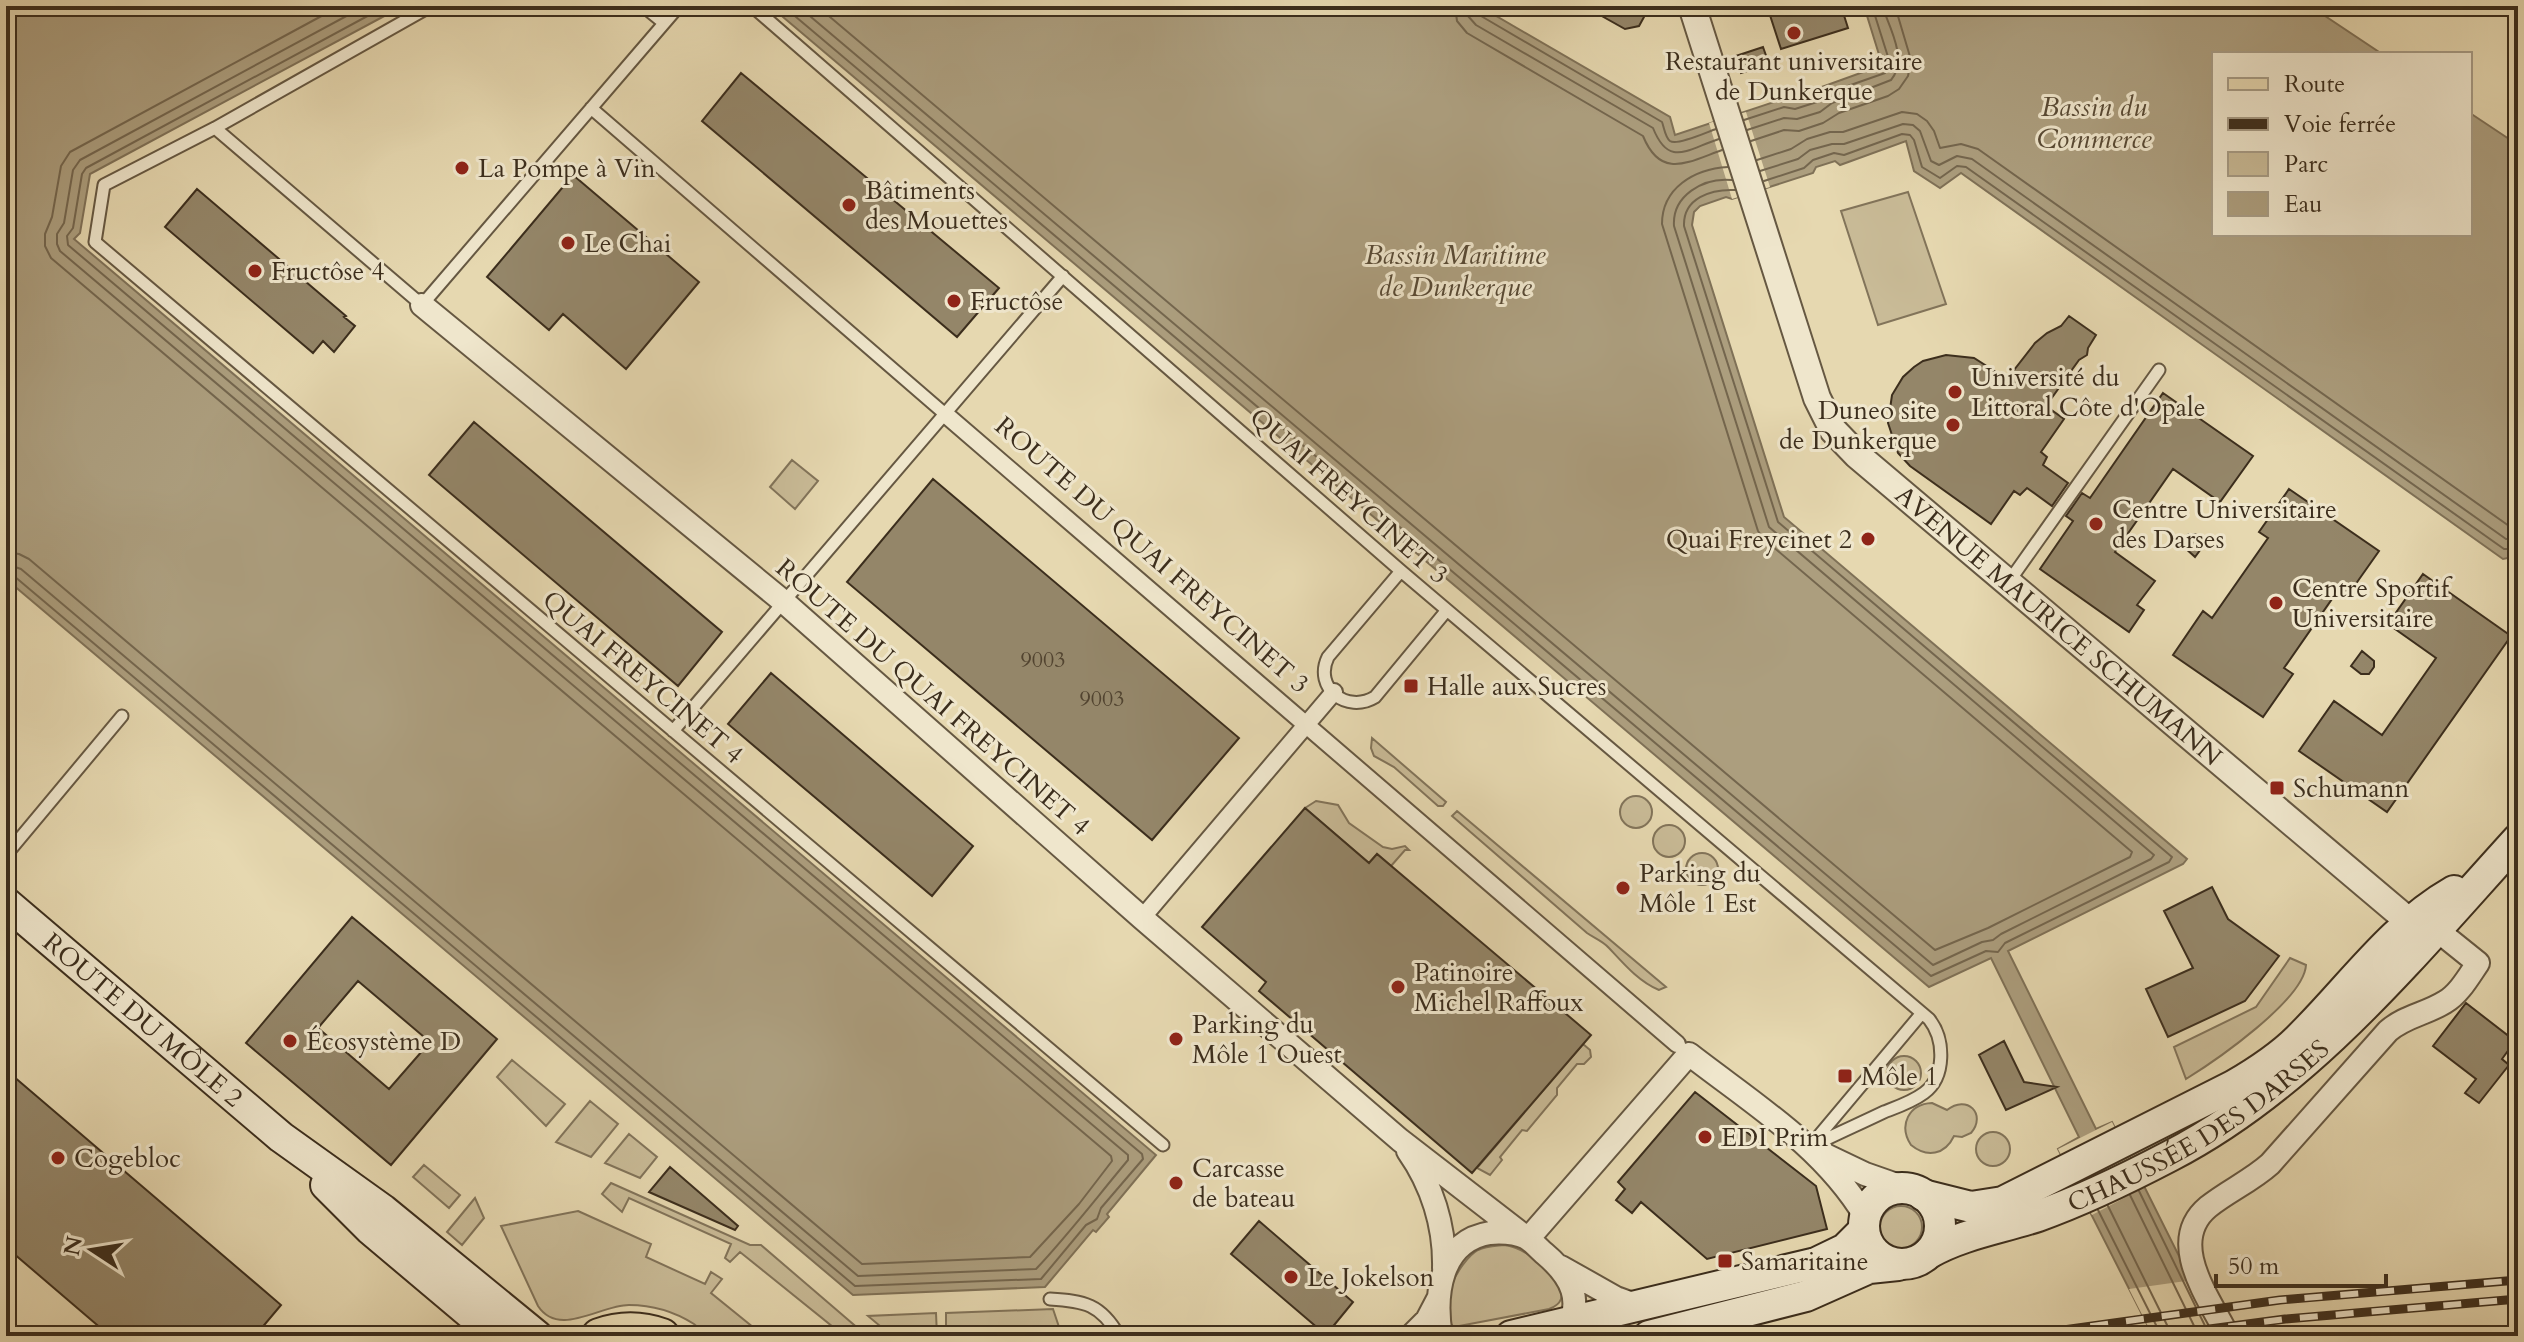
<svg xmlns="http://www.w3.org/2000/svg" width="2524" height="1342" font-family="Cardo,serif">
	<rect width="100%" height="100%" fill="#e6d8b0"/>
	<filter id="stains"><feTurbulence type="fractalNoise" baseFrequency=".0025" numOctaves="4"/><feColorMatrix values="0 0 0 0 .2 0 0 0 0 .09 0 0 0 0 .02 0 0 0 .5 -.17"/></filter>
	<radialGradient id="worn" r=".72"><stop offset=".6" stop-color="#630" stop-opacity="0"/><stop offset="1" stop-color="#630" stop-opacity=".3"/></radialGradient>
	<path fill="#c9bb97" stroke="#82745a" stroke-width="2" d="M1908,192L1946,304L1878,325L1841,211Z
		M792,460L818,481L795,509L770,487Z
		M1372,738L1446,802L1443,806H1438L1394,767L1374,756L1371,748Z
		M1620 812a16 16 0 1 1 32 0a16 16 0 1 1-32 0Z
		M1316,801L1338,805L1349,823L1383,847L1392,849L1405,846L1409,850H1405L1391,866L1377,854L1369,863L1305,808Z
		M1457,811L1666,987L1659,990C1639,982 1623,963 1609,948C1603,941 1594,938 1587,933L1452,816Z
		M1653 841a16 16 0 1 1 32 0a16 16 0 1 1-32 0Z
		M1686 869a16 16 0 1 1 32 0a16 16 0 1 1-32 0Z
		M2290,958L2306,965C2304,1000 2215,1061 2186,1079L2174,1047L2256,1007Z
		M1583,1044L1590,1050L1591,1057L1584,1064H1577L1557,1088V1095L1527,1131L1522,1130L1500,1157L1502,1160L1490,1175L1477,1168Z
		M1887 1073a17 17 0 1 1 34 0a17 17 0 1 1-34 0Z
		M512,1060L565,1104L546,1126L497,1077Z
		M590,1101L618,1124L591,1157L556,1142Z
		M1932,1103L1947,1110C1967,1094 1987,1114 1971,1133L1962,1137L1954,1136C1945,1155 1927,1158 1911,1145C1898,1125 1909,1104 1932,1103Z
		M1976 1149a17 17 0 1 1 34 0a17 17 0 1 1-34 0Z
		M629,1134L657,1157L640,1178L605,1163Z
		M424,1165L460,1195L449,1208L413,1177Z
		M611,1183L750,1245H761L867,1336H826L833,1327L740,1252L730,1262L725,1258L731,1244L629,1198L622,1212L602,1194Z
		M475,1198L484,1218L462,1245L447,1232Z
		M1880 1227a21 21 0 1 1 42 0a21 21 0 1 1-42 0Z
		M578,1211L651,1244L646,1257L705,1284L711,1272L722,1279L711,1293L764,1336C753,1336 716,1339 708,1336C703,1334 698,1327 694,1324C675,1312 652,1305 629,1305C600,1305 559,1338 538,1306L501,1226Z
		M1504,1245C1528,1248 1543,1267 1561,1283C1563,1296 1563,1304 1549,1309L1454,1327C1432,1311 1459,1261 1478,1250C1486,1246 1495,1246 1504,1245Z
		M1053,1309L1062,1336H946V1313Z
		M936,1313L937,1336H892L868,1316Z"/>
	<path fill="#ac9e7e" stroke="#7f7157" stroke-width="2" d="M6,6H403L90,174L80,233L74,239L1156,1155L1107,1214L1109,1217L1096,1232L1093,1230L1045,1287L853,1295L6,579Z
		M770,6H1479L1670,117L1675,135L1789,97L1793,101L1815,94L1816,89L1880,66L1881,61L1864,6H2310L2382,54H2214V234H2470V113L2518,145V556L2503,559L1961,173L1940,188L1914,171L1906,141L1840,165L1835,161L1816,167L1813,173L1732,199L1726,197L1700,206L1694,212L1692,225L1784,517L2187,859L2183,864L2008,951L2096,1129L2112,1122L2219,1336H2153L2058,1149L2079,1137L1991,958L1929,987Z"/>
	<path fill="#e6d8b0" d="M1746,112L1770,187L1732,199L1709,123Z
		M2112,1122L2145,1187L2092,1215L2058,1149Z
		M2193,1280L2219,1336H2153L2129,1289Z"/>
	<g fill="none" stroke-linecap="round" stroke-linejoin="round">
		<path stroke="#74664e" stroke-width="2" d="M783,6L1931,976L1986,951L1998,952L2005,943L2169,862L2172,857L1778,522L1684,226C1683,198 1711,189 1735,190
			M798,6L1933,965L1982,942L1993,940L2001,934L2151,859L2154,855L1769,527L1674,226C1672,196 1703,177 1732,180
			M817,6L1935,950L1988,928L2130,857L2132,852L1765,540L1758,531L1662,224C1662,188 1694,169 1728,167
			M1455,6L1457,21L1467,33L1643,136C1661,180 1688,162 1722,150
			M1467,6L1468,16L1476,25L1653,128C1669,168 1687,149 1719,139
			M1477,6L1481,16L1662,122C1664,127 1665,137 1670,141C1677,146 1707,132 1716,129
			M1744,120L1784,107L1795,109L1817,102L1825,94L1885,73L1889,60L1872,6
			M1747,130L1784,118L1797,119L1820,112L1832,103L1891,80C1908,60 1890,28 1882,6
			M1751,141L1784,130L1799,131L1823,123L1839,113L1888,96L1899,89L1908,76L1911,60L1895,6
			M1757,160L1791,149L1807,139L1830,132H1843L1902,112L1917,114L1927,121L1934,131L1940,148L1961,144L1978,149L2509,526L2518,527
			M1760,171L1798,159L1810,150L1832,144H1844L1903,124L1913,125L1920,131L1931,161L1939,165L1957,156L1972,159L2506,539H2518
			M1764,181L1804,168L1813,160L1834,153L1844,155L1902,134L1910,135L1914,140L1922,167L1940,178L1957,166L1966,167L2504,549H2518
			M6,552L19,554L29,559L862,1264L1030,1257L1079,1204L1112,1161L1111,1156L51,258L45,246V234L52,217L61,166L70,152L340,6
			M6,564L21,569L858,1276L1036,1269C1069,1234 1097,1197 1128,1160V1155L60,251L57,244V234L64,223L73,170L80,160L365,6
			M6,574L14,576L855,1286L1041,1279L1086,1225L1097,1219L1101,1208L1143,1159L1142,1154L68,245L67,236L73,228L82,174L86,168L386,6
			M2139,1191L2210,1336
			M2130,1195L2199,1336
			M2108,1206L2167,1325L2169,1336
			M2098,1210L2158,1329L2159,1336"/>
	</g>
	<path fill="#948669" stroke="#3c2e1d" stroke-width="2" fill-rule="evenodd" d="M1584,6H1645L1644,17L1639,26L1625,29Z
		M1767,6H1841L1848,28L1781,49Z
		M1763,47L1769,64L1741,73L1736,56Z
		M741,73L999,288L957,337L702,121Z
		M573,175L699,282L626,369L563,314L549,330L487,277Z
		M197,189L346,316L344,317L355,326L334,352L323,341L313,353L165,227Z
		M2069,316L2096,335L2088,348L2087,355L2079,360L2046,406L2064,419L2041,452L2047,457L2043,465L2068,483L2052,506L2027,488L2020,495L2014,491L1991,524L1910,466L1898,453L1888,423L1892,395L1903,377L1914,367L1923,361L1946,355L1974,358L2007,379L2035,343L2047,333L2061,326Z
		M2163,393L2253,456L2220,502L2173,469L2115,552L2155,581L2137,605L2144,610L2129,632L2040,569L2073,521L2066,516L2082,493L2090,498Z
		M474,422L722,632L678,686L429,475Z
		M933,479L1239,738L1152,840L847,582Z
		M2289,489L2379,551L2348,595L2339,589L2284,668L2293,674L2263,717L2173,655L2203,611L2212,618L2268,538L2259,532Z
		M2189,534H2195L2206,542L2195,557L2183,546L2184,538Z
		M2423,574L2511,636L2387,812L2299,751L2334,701L2382,735L2436,658L2388,624Z
		M2362,651L2374,661V667L2369,674H2361L2351,666Z
		M771,673L973,846L932,896L728,724Z
		M1305,808L1369,863L1377,854L1591,1035L1472,1173L1259,991L1266,982L1202,927Z
		M2212,887L2228,919L2279,956L2245,1001L2168,1037L2146,989L2193,968L2164,911Z
		M352,917L497,1039L391,1165L246,1043ZM358,981L430,1042L389,1089L318,1028Z
		M2466,1003L2515,1041L2502,1059L2509,1065L2479,1103L2465,1093L2476,1079L2433,1046Z
		M2004,1041L2024,1082L2057,1087L2006,1110L1979,1055Z
		M6,1070L281,1305L255,1336H110L6,1247Z
		M1695,1092L1816,1186L1827,1229L1707,1259L1641,1202L1632,1213L1616,1200L1625,1189L1618,1182Z
		M670,1167L738,1226L735,1230L649,1192Z
		M1259,1221L1353,1302L1326,1335L1231,1254Z"/>
	<g fill="none" stroke-linecap="round" stroke-linejoin="round">
		<defs>
			<path id="service" d="M431,6L215,128L104,185L95,242L1163,1145
				M643,6L664,23
				M752,6L1401,571L1929,1019C1945,1039 1946,1077 1924,1093C1912,1102 1897,1107 1884,1112C1859,1124 1834,1135 1810,1147
				M591,108L945,414
				M215,128L422,305L679,6
				M1401,571L1328,657C1313,688 1347,714 1375,697L1447,610
				M2008,583L2159,370
				M673,731L1063,276
				M6,855L122,716
				M1812,1144L1922,1013
				M1050,1299C1084,1301 1101,1304 1119,1336"/>
			<path id="pedestrian" d="M945,414L1677,1044
				M1142,918L1334,692"/>
			<path id="minor" d="M422,305L784,602L1142,918L1400,1140L1528,1239
				M1408,1151C1432,1185 1445,1226 1444,1268
				M1821,1153L1865,1174L1905,1188
				M1528,1239L1689,1054C1752,1103 1823,1146 1865,1216
				M1561,1267L1616,1298L1638,1306
				M1411,1336L1427,1320L1438,1299
				M1441,1336C1434,1295 1440,1241 1490,1233C1502,1232 1516,1233 1527,1238C1533,1242 1539,1249 1545,1254C1571,1276 1585,1301 1565,1334
				M2228,1336C2209,1298 2166,1242 2208,1207C2228,1191 2251,1181 2270,1164L2388,1031C2405,1016 2426,1014 2445,1002C2459,994 2469,976 2478,963L2427,922
				M2517,1336H2518"/>
			<g id="tertiary">
				<path id="s1" d="M1692,6L1817,398L1833,430L1857,455L2424,934"/>
			</g>
			<g id="secondary">
				<path id="s2" d="M6,903L281,1137L383,1210L537,1336"/>
				<path d="M326,1185L370,1229L497,1336"/>
				<circle cx="1902" cy="1226" r="38"/>
				<path d="M1923,1195L1971,1207L2003,1202L2233,1086C2257,1072 2279,1058 2298,1039C2349,989 2391,927 2454,891"/>
				<path id="s3" d="M1929,1253C1962,1234 2002,1228 2038,1216C2083,1200 2128,1178 2170,1156C2309,1084 2414,953 2518,839"/>
				<path d="M1511,1336L1816,1263L1845,1249L1864,1230"/>
				<path d="M1649,1336L1806,1296L1869,1268L1898,1265"/>
			</g>
			<path id="primary" d="M599,1336C621,1328 640,1328 662,1336"/>
		</defs>
		<use href="#service" stroke="#665842" stroke-width="15"/>
		<use href="#pedestrian" stroke="#665842" stroke-width="20"/>
		<use href="#minor" stroke="#665842" stroke-width="26"/>
		<use href="#tertiary" stroke="#665842" stroke-width="30"/>
		<use href="#secondary" stroke="#3c2e1d" stroke-width="34"/>
		<use href="#primary" stroke="#3c2e1d" stroke-width="38"/>
		<use href="#service" stroke="#efe6cc" stroke-width="11"/>
		<use href="#pedestrian" stroke="#efe6cc" stroke-width="16"/>
		<use href="#minor" stroke="#efe6cc" stroke-width="22"/>
		<use href="#tertiary" stroke="#efe6cc" stroke-width="26"/>
		<use href="#secondary" stroke="#efe6cc" stroke-width="30"/>
		<use href="#primary" stroke="#e6d8b0" stroke-width="34"/>
		<defs>
			<path id="rail" d="M2019,1336L2280,1300L2518,1280
				M2157,1336L2285,1319L2518,1299"/>
		</defs>
		<use href="#rail" stroke="#3c2e1d" stroke-width="9"/>
		<use href="#rail" stroke="#efe6cc" stroke-width="6" stroke-dasharray="18" stroke-linecap="butt"/>
	</g>
	<g fill="#8f2418" stroke="#efe6cc" stroke-width="3">
		<circle cx="1794" cy="33" r="8"/>
		<circle cx="462" cy="168" r="8"/>
		<circle cx="849" cy="205" r="8"/>
		<circle cx="568" cy="243" r="8"/>
		<circle cx="255" cy="271" r="8"/>
		<circle cx="954" cy="301" r="8"/>
		<circle cx="1955" cy="392" r="8"/>
		<circle cx="1953" cy="425" r="8"/>
		<circle cx="2096" cy="524" r="8"/>
		<circle cx="1868" cy="539" r="8"/>
		<circle cx="2276" cy="603" r="8"/>
		<rect x="1403" y="678" width="16" height="16" rx="4"/>
		<rect x="2269" y="780" width="16" height="16" rx="4"/>
		<circle cx="1623" cy="888" r="8"/>
		<circle cx="1398" cy="987" r="8"/>
		<circle cx="1176" cy="1039" r="8"/>
		<circle cx="290" cy="1041" r="8"/>
		<rect x="1837" y="1068" width="16" height="16" rx="4"/>
		<circle cx="1705" cy="1137" r="8"/>
		<circle cx="58" cy="1158" r="8"/>
		<circle cx="1176" cy="1183" r="8"/>
		<rect x="1717" y="1253" width="16" height="16" rx="4"/>
		<circle cx="1291" cy="1277" r="8"/>
	</g>
	<g text-anchor="middle" dominant-baseline="central" stroke-width="6" stroke-linejoin="round" paint-order="stroke">
		<g font-size="22" fill="#524430">
			<text x="1043" y="660">9003</text>
			<text x="1102" y="699">9003</text>
		</g>
		<g font-size="26" fill="#3c2e1d" stroke="#efe6cc" text-anchor="start">
			<text x="1794" y="61" text-anchor="middle">Restaurant universitaire<tspan x="1794" dy="30">de Dunkerque</tspan></text>
			<text x="478" y="168">La Pompe à Vin</text>
			<text x="865" y="190">Bâtiments<tspan x="865" dy="30">des Mouettes</tspan></text>
			<text x="584" y="243">Le Chai</text>
			<text x="271" y="271">Fructôse 4</text>
			<text x="970" y="301">Fructôse</text>
			<text x="1971" y="377">Université du<tspan x="1971" dy="30">Littoral Côte d'Opale</tspan></text>
			<text x="1937" y="410" text-anchor="end">Duneo site<tspan x="1937" dy="30">de Dunkerque</tspan></text>
			<text x="2112" y="509">Centre Universitaire<tspan x="2112" dy="30">des Darses</tspan></text>
			<text x="1852" y="539" text-anchor="end">Quai Freycinet 2</text>
			<text x="2292" y="588">Centre Sportif<tspan x="2292" dy="30">Universitaire</tspan></text>
			<text x="1427" y="686">Halle aux Sucres</text>
			<text x="2293" y="788">Schumann</text>
			<text x="1639" y="873">Parking du<tspan x="1639" dy="30">Môle 1 Est</tspan></text>
			<text x="1414" y="972">Patinoire<tspan x="1414" dy="30">Michel Raffoux</tspan></text>
			<text x="1192" y="1024">Parking du<tspan x="1192" dy="30">Môle 1 Ouest</tspan></text>
			<text x="306" y="1041">Écosystème D</text>
			<text x="1861" y="1076">Môle 1</text>
			<text x="1721" y="1137">EDI Prim</text>
			<text x="74" y="1158">Cogebloc</text>
			<text x="1192" y="1168">Carcasse<tspan x="1192" dy="30">de bateau</tspan></text>
			<text x="1741" y="1261">Samaritaine</text>
			<text x="1307" y="1277">Le Jokelson</text>
		</g>
		<g font-size="26" fill="#3c2e1d" stroke="#efe6cc">
			<text transform="translate(1349 496) rotate(41)">QUAI FREYCINET 3</text>
			<text transform="translate(1152 555) rotate(41)">ROUTE DU QUAI FREYCINET 3</text>
			<text stroke="none"><textPath href="#s1" startOffset="746">AVENUE MAURICE SCHUMANN</textPath></text>
			<text transform="translate(643 677) rotate(40)">QUAI FREYCINET 4</text>
			<text transform="translate(933 697) rotate(41)">ROUTE DU QUAI FREYCINET 4</text>
			<text stroke="none"><textPath href="#s2" startOffset="180">ROUTE DU MÔLE 2</textPath></text>
			<text stroke="none"><textPath href="#s3" startOffset="300">CHAUSSÉE DES DARSES</textPath></text>
		</g>
		<g font-size="28" font-style="italic" fill="#584a35" stroke="#efe6cc">
			<text x="2094" y="107">Bassin du<tspan x="2094" dy="32">Commerce</tspan></text>
			<text x="1455" y="255">Bassin Maritime<tspan x="1455" dy="32">de Dunkerque</tspan></text>
		</g>
	</g>
	<rect width="2524" height="1342" fill="none" stroke="#e6d8b0" stroke-width="32"/>
	<rect x="8" y="8" width="2508" height="1326" fill="none" stroke="#3c2e1d" stroke-width="4"/>
	<rect x="16" y="16" width="2492" height="1310" fill="none" stroke="#3c2e1d" stroke-width="2"/>
	<rect x="2212" y="52" width="260" height="184" fill="#efe6cc" stroke="#a79c86" stroke-width="2"/>
	<rect x="2228" y="78" width="40" height="12" fill="#e6d8b0" stroke="#a79c86" stroke-width="2"/>
	<text x="2284" y="92" font-size="24" fill="#3c2e1d">Route</text>
	<rect x="2228" y="118" width="40" height="12" fill="#3c2e1d" stroke="#a79c86" stroke-width="2"/>
	<text x="2284" y="132" font-size="24" fill="#3c2e1d">Voie ferrée</text>
	<rect x="2228" y="152" width="40" height="24" fill="#c9bb97" stroke="#a79c86" stroke-width="2"/>
	<text x="2284" y="172" font-size="24" fill="#3c2e1d">Parc</text>
	<rect x="2228" y="192" width="40" height="24" fill="#ac9e7e" stroke="#a79c86" stroke-width="2"/>
	<text x="2284" y="212" font-size="24" fill="#3c2e1d">Eau</text>
	<g transform="translate(92 1250) rotate(282)" stroke="#efe6cc" stroke-width="6" paint-order="stroke">
	<path d="M0-6L14 30L0 20L-14 30Z" fill="#3c2e1d"/>
	<text y="-12" font-size="22" font-weight="bold" text-anchor="middle" fill="#3c2e1d">N</text>
	</g>
	<path d="M2216 1274v12h170v-12" fill="none" stroke="#3c2e1d" stroke-width="4"/>
	<text x="2228" y="1274" font-size="24" fill="#3c2e1d" stroke="#efe6cc" stroke-width="6" paint-order="stroke">50 m</text>
	<rect width="100%" height="100%" filter="url(#stains)"/>
	<rect width="100%" height="100%" fill="url(#worn)"/>
</svg>
